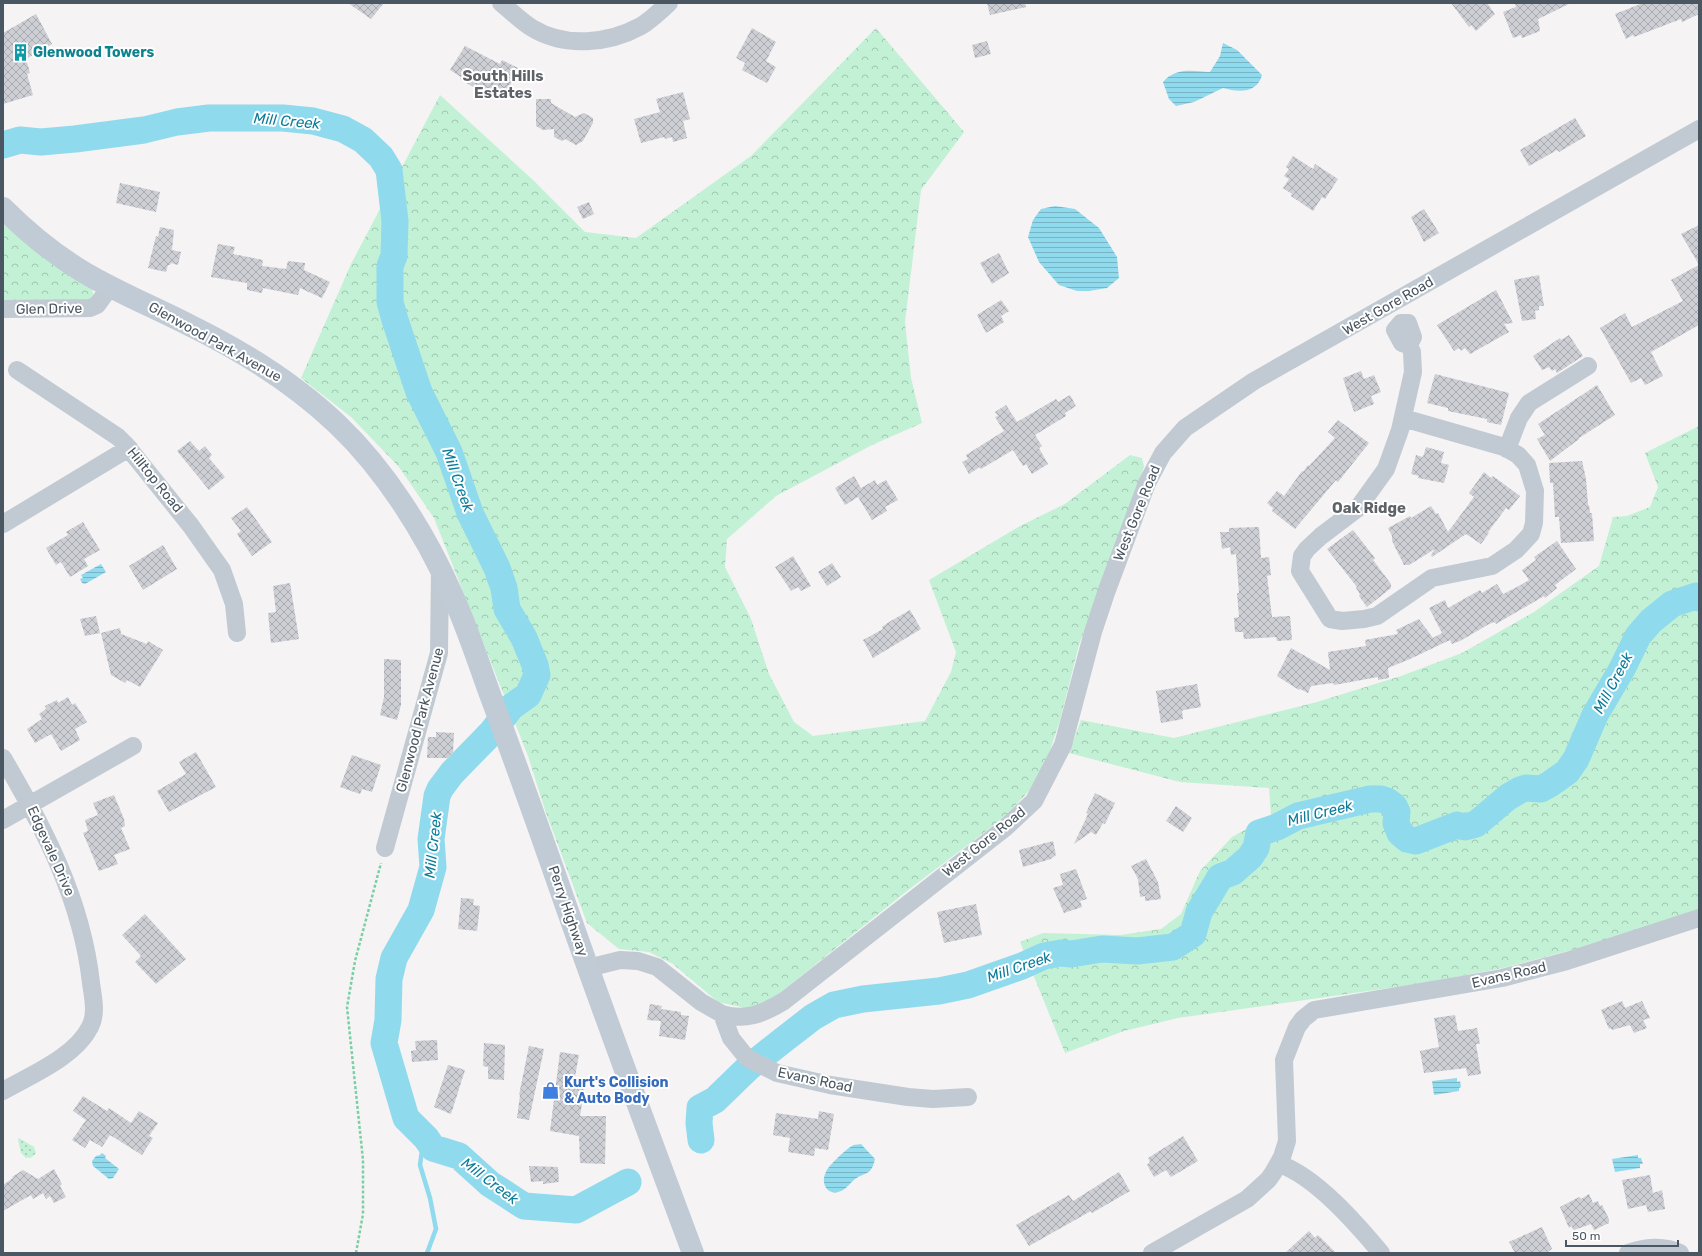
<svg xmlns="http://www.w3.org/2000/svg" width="1702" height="1256" font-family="Rubik,sans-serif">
	<defs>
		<pattern id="grass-dots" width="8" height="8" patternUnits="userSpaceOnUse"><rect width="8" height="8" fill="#c3f1d5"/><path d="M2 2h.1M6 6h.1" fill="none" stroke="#a0c6b0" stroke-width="1.8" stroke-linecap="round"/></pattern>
		<pattern id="forest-crowns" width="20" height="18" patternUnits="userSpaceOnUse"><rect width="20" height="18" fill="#c3f1d5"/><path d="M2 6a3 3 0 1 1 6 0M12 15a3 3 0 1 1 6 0" fill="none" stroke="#a0c6b0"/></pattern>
		<pattern id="water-rules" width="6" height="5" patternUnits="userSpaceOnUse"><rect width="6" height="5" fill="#90daee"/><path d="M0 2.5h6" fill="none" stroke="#78b4c4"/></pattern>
		<pattern id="building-cross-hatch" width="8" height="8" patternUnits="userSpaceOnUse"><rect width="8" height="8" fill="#cdcfd5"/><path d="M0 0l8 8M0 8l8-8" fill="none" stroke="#a8abb0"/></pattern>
	</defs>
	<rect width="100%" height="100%" fill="#f5f3f3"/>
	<path fill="url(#grass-dots)" d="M19,1138L34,1147L36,1153L32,1157L26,1158L21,1153L18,1140Z"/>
	<path fill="url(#forest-crowns)" d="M876,28L964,132L921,190L905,322L911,378L922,423L872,445L776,496L727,539L725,567L751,619L769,674L794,722L813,736L925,721L951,672L956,652L929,580L1020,526L1065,504L1130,455L1142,458L1144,467L1079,645L1060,720L1046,763L1035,784L1007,815L907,891L771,1000L750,1009L718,1002L673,964L649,952L619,949L587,923L545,810L528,756L434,518L399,467L351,417L301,378L351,264L440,95L533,180L585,232L636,238L751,156Z
		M3,223L92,289L94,298L91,301L3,303Z
		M1699,426V909L1591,945L1503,968L1424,983L1178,1018L1124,1031L1065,1053L1020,942L1043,933L1120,935L1161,929L1181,914L1200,871L1232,837L1271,815L1269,788L1180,782L1069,753L1081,720L1174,738L1317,702L1401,676L1462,653L1534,612L1599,566L1613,517L1627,516L1650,507L1658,487L1645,453Z"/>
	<path fill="url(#water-rules)" d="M1223,43L1237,50L1262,75C1257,94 1238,92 1223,88L1194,102L1176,106L1169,99L1163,82C1176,67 1192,71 1210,72L1220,56Z
		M1055,206L1075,209L1099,228L1117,257L1119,278L1107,288L1089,291H1077L1059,285L1039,262L1028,237L1033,220L1041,209Z
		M101,564L106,572L85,584L82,583L80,579L83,578L81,575Z
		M1457,1078V1082L1460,1081L1461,1087L1459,1088V1091L1434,1095L1432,1081Z
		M861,1144L875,1159C871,1176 867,1171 855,1179C851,1182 848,1187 843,1190C830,1198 819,1185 826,1172C828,1166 846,1149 852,1146C854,1144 858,1145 861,1144Z
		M102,1153L106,1156L105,1158L119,1169L113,1178L109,1179L93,1166L92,1161L96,1156L100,1155Z
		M1638,1155V1158H1641L1643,1164H1640V1168L1615,1172L1612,1159Z"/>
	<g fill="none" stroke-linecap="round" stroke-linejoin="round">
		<path stroke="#90daee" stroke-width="4.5" d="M424,1136L420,1165L430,1198L436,1229L427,1253"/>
		<path stroke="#90daee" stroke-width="27" d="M3,145L20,140L41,142L75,139L144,130L177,122L209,118H283L313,121L343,129L363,140L381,157L389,170L395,221L394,256L390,266V302L395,320L419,392L449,452L470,513L497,568L504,588L507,609L524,638L535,665L537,675L528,695L511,707L492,732L452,773L440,789L437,796L431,839L433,867L421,910L394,958L389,979L388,1020L384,1043L406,1118L426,1138L433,1148L459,1156L490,1184L524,1206L576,1210L628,1182
			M701,1140L699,1123L700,1108L715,1100L748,1068L782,1041L813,1017L834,1005L863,999L939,991L968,985L1022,966L1044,956L1061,953L1071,954L1102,949L1137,951L1173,947L1193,934L1199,912L1213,889L1220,877L1233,872L1250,857L1256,848L1259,833L1277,827L1298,816L1370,799H1381L1387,801L1394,806L1397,812L1396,823L1400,833L1407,839L1416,841L1457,825L1465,827L1476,824L1508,797L1520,790L1526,788L1541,789L1550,784L1567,772L1576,759L1595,715L1622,669L1638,636L1651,621L1672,604L1696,596L1699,598"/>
	</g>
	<path fill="url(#building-cross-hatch)" d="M348,3H384L371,19Z
		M987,3H1025L1026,7L990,15Z
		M1451,3H1487L1495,14L1476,31L1471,25L1469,27Z
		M1515,3H1571L1538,19L1540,31L1522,38L1521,35L1513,38L1503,12L1516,7Z
		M1643,3H1699V14L1682,22L1681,19L1634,37L1633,35L1626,39L1615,14Z
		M36,14L52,44L26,59L30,73L27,74L33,95L3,104V33Z
		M752,28L776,42L766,61L776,67L767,83L742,70L745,63L736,58Z
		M987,41L991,54L975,58L972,45Z
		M465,46L500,64L502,60L520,69L504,95L499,91L492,92L475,84L473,87L460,79L461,77L450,70Z
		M683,92L690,119L683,121L687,138L673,142L672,137L665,139L664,137L641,143L634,119L660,112L656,99Z
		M536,99H551V103L575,117L584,113L593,118V123L583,141L576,145L565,139L562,141L554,137V129L543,130L536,126Z
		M1575,118L1586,136L1559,152L1557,150L1529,166L1520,150Z
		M1293,156L1313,169L1315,164L1338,179L1325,199L1322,197L1313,211L1291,196L1292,194L1283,188L1289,179L1284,176L1289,169L1286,167Z
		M120,183L160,192L156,212L116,203Z
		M589,202L594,214L583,219L577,207Z
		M1424,209L1439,233L1424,242L1411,217Z
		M1699,225V325L1651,352L1663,376L1645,385L1641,378L1631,383L1600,328L1625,313L1632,327L1683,301L1671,280L1699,265L1681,234Z
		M160,227L174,230L172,250L181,252L178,265L171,263L170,265H168L166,272L148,268L156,236L158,237Z
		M218,244L235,247L233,254L263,260L262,266L286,269L288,261L305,263L304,270L330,282L322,298L300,288L298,295L263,288L262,293L247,290V283L211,277Z
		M999,253L1009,273L992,284L980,263Z
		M1539,275L1544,306H1539V310L1535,311L1536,319L1522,321L1514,280Z
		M1496,290L1513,323L1504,324L1509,332L1470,354L1465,348L1461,351L1459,348L1454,351L1437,325Z
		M1001,300L1009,311L1001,316L1004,322L986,333L977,315Z
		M1569,335L1583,356L1557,373L1555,369L1552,371L1549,367L1542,370L1533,356L1560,338L1561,340Z
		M1361,371L1364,379L1374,375L1381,392L1371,396L1374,404L1354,412L1343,378Z
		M1435,374L1509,393L1501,425L1487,422V419L1448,411V408L1427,403Z
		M1597,385L1615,415L1579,438V439L1550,461L1537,439L1545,435L1538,424Z
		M1070,395L1076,406L1065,413L1066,416L1035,435L1042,446L1039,448L1048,464L1032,474L1026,464L1023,466L1013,450L981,469L980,467L969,474L962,462L968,459L966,455L1004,431L995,417L998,416L995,412L1006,405L1017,422L1056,399L1058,402Z
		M1338,420L1369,443L1338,482L1336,480L1295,529L1272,511L1273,508L1267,503L1277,491L1284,496L1302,471L1303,472L1308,465L1309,466L1335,438L1328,432Z
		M190,441L199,451L205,446L212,455L209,458L225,477L209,490L177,451Z
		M1426,447L1444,452L1441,463L1449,465L1444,483L1418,478L1419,476L1411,474L1416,455L1423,457Z
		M1582,461L1586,479L1588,505H1589L1590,513H1592L1594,541L1561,543L1559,517H1555L1553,483H1550L1549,463Z
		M1484,472L1491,478L1493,476L1520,496L1509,510L1506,508L1488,532L1489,533L1481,544L1466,534L1432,557L1431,555L1435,549L1409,565H1404L1392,541V536L1388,528L1410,516L1411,518L1431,506L1436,514L1438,513L1448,532L1474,497L1469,493Z
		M854,476L861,488L875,480L877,485L886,480L898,500L885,507L887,511L872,520L858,497L845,505L835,488Z
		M247,507L272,542L252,556L237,534L241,531L231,518Z
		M83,522L100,550L84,559L88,566L70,577L61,562L56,565L46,548L68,535L66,532Z
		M1259,527L1261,558L1269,557L1271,575L1267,576L1272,617L1290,616L1292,640L1277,641L1276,637L1244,639L1243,632H1235L1234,618L1239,617L1237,593H1239L1236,554L1231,555L1230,547L1222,549L1220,532H1229V528Z
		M1353,530L1375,558L1373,560L1391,584V588L1367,607L1359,596L1360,594L1356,588L1357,587L1327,549Z
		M1557,541L1576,569L1555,585L1557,588L1545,598L1544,596L1496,624L1495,622L1489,624L1462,640L1452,644L1450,640L1410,659L1388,668L1389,678L1378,680V677L1334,685L1333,683L1311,686L1308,693L1300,689L1299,690L1277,676L1291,648L1330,670L1328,652L1366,646L1365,640L1398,634L1396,630L1419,619L1433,638L1442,633L1429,608L1445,600L1448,608L1480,590L1482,593L1497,584L1503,594L1517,587L1529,580L1522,570L1536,560L1534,557Z
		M163,545L177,569L143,590L129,566Z
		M793,556L811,586L801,591L798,587L791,591L775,567Z
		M832,563L841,577L827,586L818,572Z
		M290,583L299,639L271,643L268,613L276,612L273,586Z
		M910,610L921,629L873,658L863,640L883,629L882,627L889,622Z
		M96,616L100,633L85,636L80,619Z
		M120,628L121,634L147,644L148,641L163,650L140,687L127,680L125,683L111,675L101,633Z
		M384,659L401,660V705L397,720L380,715L384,697Z
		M1197,684L1201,707L1184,710L1182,711L1183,719L1161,723L1156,691Z
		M68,697L72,705L75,703L87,722L75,729L80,740L61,751L51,734L35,743L27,729L42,719L39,714L46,709L45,706L57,700L58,703Z
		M436,732L454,733L453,753L451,754L450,758H427L428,737H436Z
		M196,752L216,787L169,812L157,791L186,774L179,762Z
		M352,755L381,765L372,792L362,789L360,794L340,787Z
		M1095,793L1115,803L1105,824L1103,823L1096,835L1091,832L1074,844L1088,814L1086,813Z
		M114,795L124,819L125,826L121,828L130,849L114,855L118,864L99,871L83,833L88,831L85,820L98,815L93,803Z
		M1176,806L1192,818L1183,832L1166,821Z
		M1053,841L1056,855L1051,859L1023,867L1019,850Z
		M1146,859L1158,882L1161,899L1145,901V896L1140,897L1138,879L1131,866Z
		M1076,869L1087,899L1080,901L1082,907L1064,913L1053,888L1063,885L1060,874Z
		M461,898L474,899L473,905L480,906L477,931L458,929Z
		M976,904L982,935L944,943L937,912Z
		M145,914L186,959L156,984L135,962L141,956L122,935Z
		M1622,1001L1625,1008L1642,1001L1650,1018L1643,1020L1647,1028L1634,1033L1630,1025L1612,1030L1611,1028L1609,1029L1601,1010Z
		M650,1004L662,1006L661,1009L681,1012V1015L689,1016L685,1040L659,1036L661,1021L647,1020Z
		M1455,1015L1458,1031L1477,1028L1480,1044H1476L1481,1074L1468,1076L1466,1068L1424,1073L1420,1051L1439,1047L1434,1018Z
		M437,1040L438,1060L412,1062L411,1051L416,1050L415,1041Z
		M484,1043L505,1045L504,1080L488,1079V1067L483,1066Z
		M529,1046L544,1049L529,1120L517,1118L520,1095H519Z
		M560,1052L579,1055L574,1082L585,1084L580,1116H606L605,1164L580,1163L579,1136L550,1131Z
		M448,1065L465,1070L451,1114L434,1107Z
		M83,1096L107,1111L109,1108L131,1123L139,1111L158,1123L149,1136L153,1138L142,1155L110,1135L102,1147L90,1140L85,1148L72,1140L86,1120L73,1111Z
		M819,1111L834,1114L828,1150L815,1148L814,1156L788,1152L790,1138L773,1135L776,1113L818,1119Z
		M1183,1136L1198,1161L1171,1177L1166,1170L1154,1177L1147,1165L1150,1162L1148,1158Z
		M529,1166L558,1167L559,1182L543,1184V1181L531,1182Z
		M54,1169L62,1184L60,1186L66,1197L54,1203L50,1196L46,1199L43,1193L33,1199L31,1195L3,1211V1185L13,1178L12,1177L23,1170L38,1179Z
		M1119,1172L1130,1191L1092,1213L1091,1211L1029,1246L1016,1225L1069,1195L1073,1201Z
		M1650,1175L1653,1193L1662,1190L1665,1209L1648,1212L1646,1205L1628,1209L1622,1180Z
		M1589,1194L1593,1203L1598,1201L1600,1206L1602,1205L1609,1219V1223L1594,1230L1591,1224L1574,1230L1571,1226L1569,1228L1560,1207L1577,1198L1580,1197L1581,1199Z
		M1542,1227L1552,1249L1546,1253H1515L1509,1242Z
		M1309,1231L1315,1238L1318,1235L1336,1253H1285Z"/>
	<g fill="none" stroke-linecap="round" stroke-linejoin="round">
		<path stroke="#7ad0a6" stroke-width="2.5" stroke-dasharray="3 2" stroke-linecap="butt" d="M356,1253L363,1214V1160L347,1007L355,961L381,863"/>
		<path stroke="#c1cad2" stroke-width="18" d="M501,3C511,11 521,21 532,28C565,48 608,44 641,26C651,20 660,11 669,3
			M3,309L90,308L97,305L110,287
			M1401,323H1408L1413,337L1409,345L1402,343L1395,330Z
			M17,370L118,437L125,444L191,526L222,570L234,604L237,633
			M1403,418L1504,447L1518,455L1527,465L1535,491L1534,523L1531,534L1516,550L1492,566L1432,578L1377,616L1364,619L1342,621L1330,619L1300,571L1302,556L1307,549L1321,536L1358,508L1386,469L1400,430L1413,372L1412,352L1409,345
			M1507,449L1519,418L1529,403L1588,366
			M3,524L129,448
			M3,758C44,828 82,900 91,983C93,997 97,1014 90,1027C75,1057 31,1075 3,1091
			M3,820L133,746
			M385,848L439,653L440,570
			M588,968L620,960L638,961L657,967L701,1002L722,1014L731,1038L747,1058L777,1073L830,1085L908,1097L933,1099L968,1097
			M722,1014C745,1021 763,1014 784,1001L1005,828L1034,801L1063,745L1093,632L1107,590L1147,483L1163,453L1185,428L1254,381L1699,129
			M1279,1164C1315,1176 1356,1223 1381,1253
			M1152,1253L1247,1199L1268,1180L1273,1173L1282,1157L1287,1141L1284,1060L1297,1027L1303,1019L1314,1010L1502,978L1567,961L1699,918
			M1628,1253C1644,1247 1664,1245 1680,1253"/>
		<path stroke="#c1cbd6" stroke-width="22" d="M3,208C28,233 55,255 85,273C119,293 156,308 191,326C244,352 295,384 338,425C385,470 425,533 451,592C467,626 478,662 491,697C514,759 536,820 558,883C601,1007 647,1130 693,1253"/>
	</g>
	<defs>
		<symbol id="building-bare" viewBox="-9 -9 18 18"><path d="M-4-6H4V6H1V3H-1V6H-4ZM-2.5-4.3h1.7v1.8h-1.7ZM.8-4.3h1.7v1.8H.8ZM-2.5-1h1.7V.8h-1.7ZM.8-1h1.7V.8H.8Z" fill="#0f9aa8" stroke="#fff" stroke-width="2.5" paint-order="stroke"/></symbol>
		<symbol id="shop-bare" viewBox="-9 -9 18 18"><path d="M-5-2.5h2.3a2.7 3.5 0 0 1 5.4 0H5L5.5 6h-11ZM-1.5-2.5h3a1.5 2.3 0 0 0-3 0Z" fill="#3f7fe0" stroke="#fff" stroke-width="2.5" paint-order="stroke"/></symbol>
	</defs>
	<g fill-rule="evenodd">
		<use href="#building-bare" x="8" y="40" width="25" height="25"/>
		<use href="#shop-bare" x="538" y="1078" width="25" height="25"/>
	</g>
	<g text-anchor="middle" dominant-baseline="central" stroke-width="4" stroke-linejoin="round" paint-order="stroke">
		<g font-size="14" font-weight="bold" fill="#0d838f" stroke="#fff" text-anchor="start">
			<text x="33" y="52">Glenwood Towers</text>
		</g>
		<g font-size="14" fill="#4a5661" stroke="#fff">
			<text transform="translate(1388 306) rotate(-30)">West Gore Road</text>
			<text transform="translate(49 309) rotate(-1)">Glen Drive</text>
			<text transform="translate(215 342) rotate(29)">Glenwood Park Avenue</text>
			<text transform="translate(155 480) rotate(51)">Hilltop Road</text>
			<text transform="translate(1137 513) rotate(-68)">West Gore Road</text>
			<text transform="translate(420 720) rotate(-75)">Glenwood Park Avenue</text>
			<text transform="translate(984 842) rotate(-39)">West Gore Road</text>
			<text transform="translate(51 851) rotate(66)">Edgevale Drive</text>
			<text transform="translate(568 911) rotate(71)">Perry Highway</text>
			<text transform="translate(1509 975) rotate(-13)">Evans Road</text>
			<text transform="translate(815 1080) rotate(12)">Evans Road</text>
		</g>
		<g font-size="14" font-weight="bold" fill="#366cbe" stroke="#fff" text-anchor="start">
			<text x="564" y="1082">Kurt's Collision<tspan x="564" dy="16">&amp; Auto Body</tspan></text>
		</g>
		<g font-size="15" font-weight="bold" fill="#5f6368" stroke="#fff">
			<text x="503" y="76">South Hills<tspan x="503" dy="17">Estates</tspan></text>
			<text x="1369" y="508">Oak Ridge</text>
		</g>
		<g font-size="15" font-style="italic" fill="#0c7c9b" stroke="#fff">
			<text transform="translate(287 121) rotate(5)">Mill Creek</text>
			<text transform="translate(458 480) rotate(70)">Mill Creek</text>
			<text transform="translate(1613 683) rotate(-62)">Mill Creek</text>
			<text transform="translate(1320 813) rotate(-14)">Mill Creek</text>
			<text transform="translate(433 845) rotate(-84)">Mill Creek</text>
			<text transform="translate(1019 967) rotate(-19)">Mill Creek</text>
			<text transform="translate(490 1181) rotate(37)">Mill Creek</text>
		</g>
	</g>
	<rect width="1702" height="1256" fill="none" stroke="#4a5661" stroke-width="8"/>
	<path d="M1566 1240v6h112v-6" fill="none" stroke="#4a5661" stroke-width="2"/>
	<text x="1572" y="1240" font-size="12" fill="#4a5661" stroke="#ffffff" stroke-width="3" paint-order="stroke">50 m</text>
</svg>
